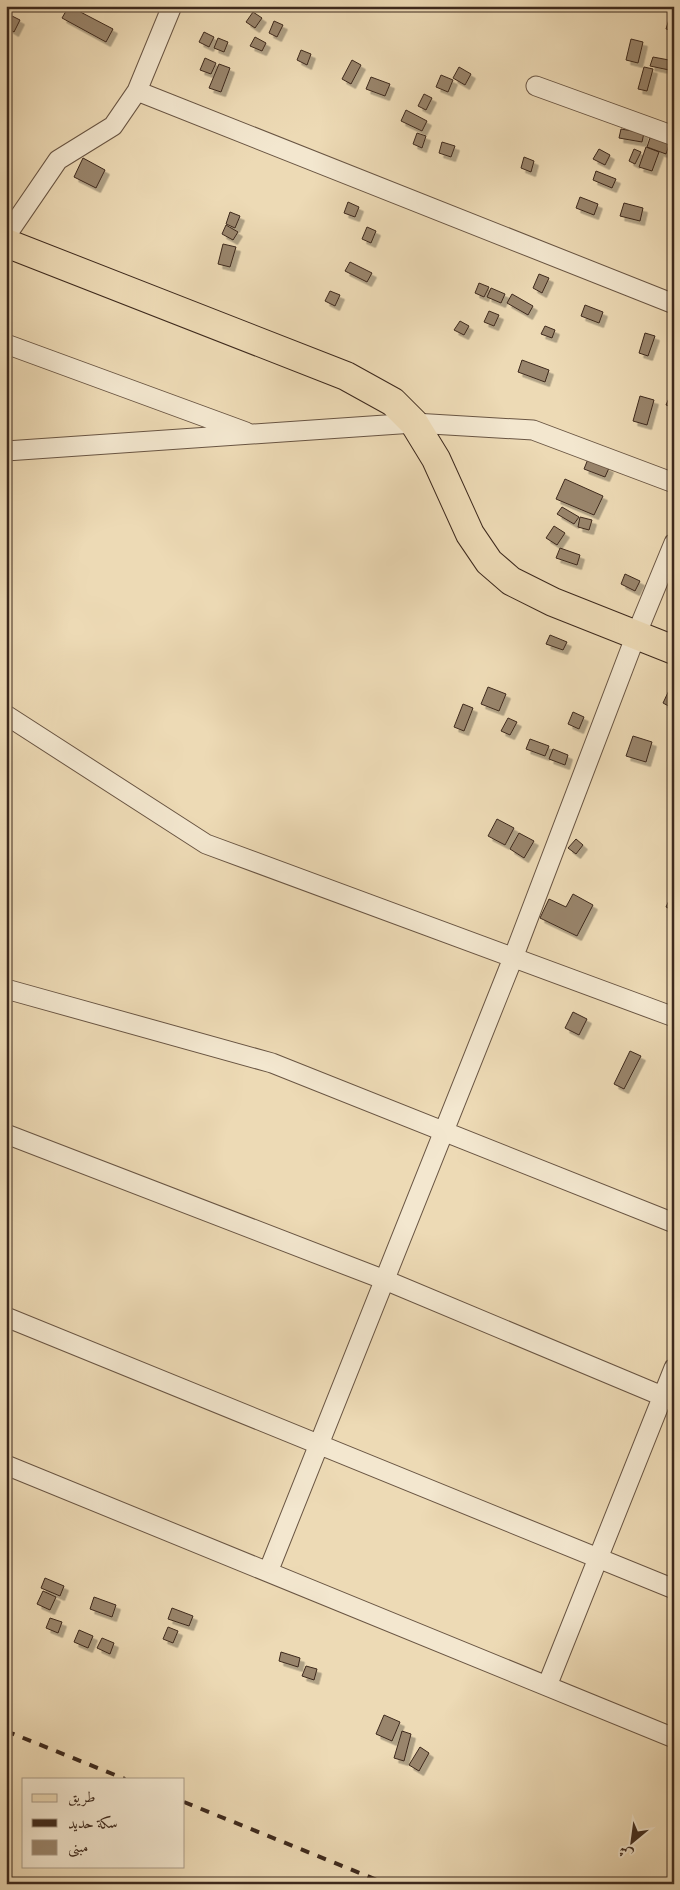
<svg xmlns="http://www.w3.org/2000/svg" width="680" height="1890" font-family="'EB Garamond',Amiri,serif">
	<defs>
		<filter id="shadow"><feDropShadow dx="4.5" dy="4.5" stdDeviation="0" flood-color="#0004"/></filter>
	</defs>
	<rect width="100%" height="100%" fill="#eddab5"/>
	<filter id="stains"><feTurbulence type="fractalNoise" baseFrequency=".004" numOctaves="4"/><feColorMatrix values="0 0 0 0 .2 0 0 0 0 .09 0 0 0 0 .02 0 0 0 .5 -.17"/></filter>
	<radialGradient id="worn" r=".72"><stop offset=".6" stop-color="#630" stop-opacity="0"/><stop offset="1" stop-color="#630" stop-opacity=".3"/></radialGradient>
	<path fill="#99856c" stroke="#3d291d" filter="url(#shadow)" d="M69,6L113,29L106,42L62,18Z
		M253,12L262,18L255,28L246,22Z
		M6,13L20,20L14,32L6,27Z
		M670,16L674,17V31L666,29Z
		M274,21L283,25L277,37L269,33Z
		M204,32L214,37L209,47L199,42Z
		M255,37L266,43L262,51L250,46Z
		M218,38L228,42L224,52L214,48Z
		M631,39L643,42L638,63L626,60Z
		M301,50L311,54L307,65L297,60Z
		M671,50L674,51V71L650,66L653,57L669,60Z
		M205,58L216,63L211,74L200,70Z
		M352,60L361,65L351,84L342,79Z
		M219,64L230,68L221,92L209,88Z
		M459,67L471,74L465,85L453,78Z
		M644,67L653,69L647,91L638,89Z
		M441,75L453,80L448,92L436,87Z
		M371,77L390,84L385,96L366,89Z
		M424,94L432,98L426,110L418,106Z
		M406,110L427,121L422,131L401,121Z
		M621,129L644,133L642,142L619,138Z
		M417,133L426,136L422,148L413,144Z
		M651,135L670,142L666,154L647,147Z
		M442,142L455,146L451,157L439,153Z
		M646,147L659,152L652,171L639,167Z
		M599,149L610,155L605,165L593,159Z
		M634,149L641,152L635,164L629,161Z
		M524,157L534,161L531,172L521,168Z
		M83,158L105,170L96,188L74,177Z
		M596,171L616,179L612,188L593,180Z
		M580,197L598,204L594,215L576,208Z
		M348,202L359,207L355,217L344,213Z
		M624,203L643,208L640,221L620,216Z
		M230,212L240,216L235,228L226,224Z
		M226,225L238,232L233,240L222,234Z
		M367,227L376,231L371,243L362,239Z
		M223,244L236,247L230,267L218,264Z
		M350,262L372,273L367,282L345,271Z
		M539,274L549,278L542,293L533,288Z
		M479,283L489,287L484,297L475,293Z
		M491,288L505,294L501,303L487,297Z
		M330,291L340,295L335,306L325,301Z
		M512,294L533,306L528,315L507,303Z
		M585,305L603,312L599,323L581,316Z
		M489,311L499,315L494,326L484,322Z
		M460,321L469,326L464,335L454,330Z
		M545,326L555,330L552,338L541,334Z
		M645,333L655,336L648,356L639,353Z
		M522,360L549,370L545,382L518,372Z
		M674,387V408L666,405Z
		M640,396L654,400L647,425L633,421Z
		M588,459L609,468L605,477L584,469Z
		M565,479L603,496L594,515L556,499Z
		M562,507L579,517L574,524L557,514Z
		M580,517L592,520L589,530L578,527Z
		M554,526L565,533L557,545L546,538Z
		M560,548L580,555L577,565L556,558Z
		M625,574L640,581L635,591L621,584Z
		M550,635L567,642L563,650L546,644Z
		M672,684L674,685V709L663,703Z
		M488,687L506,694L499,711L481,704Z
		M463,704L473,708L464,731L454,727Z
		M573,712L584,717L579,729L568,724Z
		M508,718L517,722L510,735L501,731Z
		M633,736L652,742L646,762L626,756Z
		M530,739L549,746L545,756L526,749Z
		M553,749L568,755L565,765L549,759Z
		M497,819L514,828L505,845L488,836Z
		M519,833L534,841L524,858L510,849Z
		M576,839L583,845L576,854L568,848Z
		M573,894L593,905L577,936L540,918L549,899L566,907Z
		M671,896L674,897V911L666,907Z
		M573,1012L587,1019L579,1035L565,1028Z
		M630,1051L641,1056L624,1089L614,1084Z
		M45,1578L64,1586L60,1596L41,1588Z
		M43,1591L56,1597L50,1610L37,1604Z
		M94,1597L116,1605L112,1617L90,1609Z
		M172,1608L193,1616L189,1626L168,1619Z
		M50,1618L62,1622L58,1633L46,1628Z
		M168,1627L178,1631L173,1643L163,1639Z
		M79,1630L93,1636L88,1648L74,1642Z
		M102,1638L114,1643L110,1654L97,1648Z
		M281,1652L300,1658L298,1667L279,1661Z
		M306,1666L317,1669L314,1680L302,1676Z
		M384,1715L400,1722L392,1741L376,1734Z
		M402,1731L411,1734L404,1761L394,1758Z
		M420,1747L429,1753L419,1771L409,1765Z"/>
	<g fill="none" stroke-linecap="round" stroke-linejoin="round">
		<defs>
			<path id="street" d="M536,86L674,136
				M137,91L674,304
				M6,236L58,160L113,126L137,91L172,6
				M6,344L246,432
				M6,451L414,423L533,430L674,483
				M6,715L206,844L674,1017
				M6,989L272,1063L674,1223
				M6,1134L385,1280L674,1401
				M6,1317L674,1589
				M6,1465L674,1738
				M268,1572L513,958L636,635L674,543
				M547,1686L674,1368"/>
			<path id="primary" d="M6,243L346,376L393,402L414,423L436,459L470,534L489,562L511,581L553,602L674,650"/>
		</defs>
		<use href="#street" stroke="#695543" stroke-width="21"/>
		<use href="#primary" stroke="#3d291d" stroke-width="30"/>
		<use href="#street" stroke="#f3e7cf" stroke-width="19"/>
		<use href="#primary" stroke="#eddab5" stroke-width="28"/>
		<path stroke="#3d291d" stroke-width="4" stroke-dasharray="9 9" stroke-linecap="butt" d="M6,1731L125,1779
			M184,1802L387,1884"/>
	</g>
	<rect width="680" height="1890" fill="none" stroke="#eddab5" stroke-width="25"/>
	<rect x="8" y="8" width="665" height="1875" fill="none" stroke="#3d291d" stroke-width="2.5"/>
	<rect x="12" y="12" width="655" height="1865" fill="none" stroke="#3d291d"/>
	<rect x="22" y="1778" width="162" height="90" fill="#f3e7cf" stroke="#aa9b88"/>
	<rect x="32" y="1794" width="25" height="8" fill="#eddab5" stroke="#aa9b88"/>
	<text x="68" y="1802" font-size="15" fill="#3d291d">طريق</text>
	<rect x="32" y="1819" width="25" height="8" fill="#3d291d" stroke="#aa9b88"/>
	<text x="68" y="1828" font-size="15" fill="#3d291d">سكة حديد</text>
	<rect x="32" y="1840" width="25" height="15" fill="#99856c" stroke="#aa9b88"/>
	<text x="68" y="1852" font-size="15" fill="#3d291d">مبنى</text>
	<g transform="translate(632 1842) rotate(209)" stroke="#f3e7cf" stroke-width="4" paint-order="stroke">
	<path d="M0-4L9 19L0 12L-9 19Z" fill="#3d291d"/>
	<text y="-8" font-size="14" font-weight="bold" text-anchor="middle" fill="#3d291d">ش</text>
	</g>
	<rect width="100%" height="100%" filter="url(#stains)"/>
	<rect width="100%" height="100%" fill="url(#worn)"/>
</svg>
